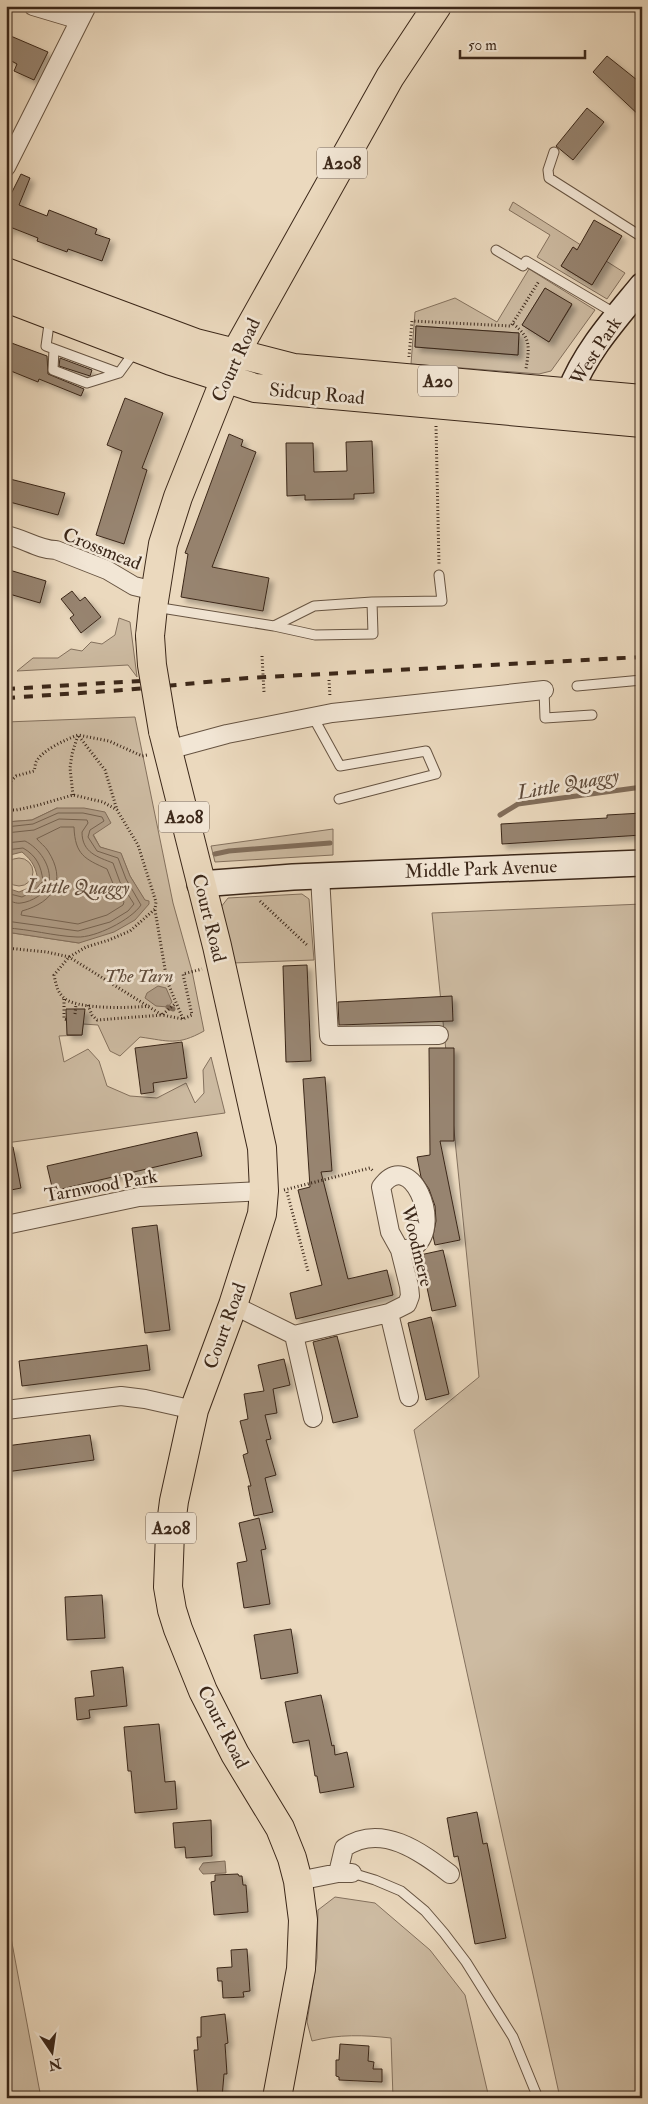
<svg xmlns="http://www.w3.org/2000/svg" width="648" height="2104" font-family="'IM FELL Double Pica',serif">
	<defs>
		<filter id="shadow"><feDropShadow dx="4.5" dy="4.5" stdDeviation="2.5" flood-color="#0004"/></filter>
	</defs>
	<rect width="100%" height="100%" fill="#ebd9be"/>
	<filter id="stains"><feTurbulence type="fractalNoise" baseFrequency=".004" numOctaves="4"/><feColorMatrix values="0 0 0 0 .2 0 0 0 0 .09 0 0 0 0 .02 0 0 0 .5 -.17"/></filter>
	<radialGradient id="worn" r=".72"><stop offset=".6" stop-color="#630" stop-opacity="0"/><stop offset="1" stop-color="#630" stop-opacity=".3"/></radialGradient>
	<path fill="#cdbba2" stroke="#84715e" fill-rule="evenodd" d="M513,202L625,273L607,299L537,257L550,235L509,210ZM573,247L603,265L592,285L561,266Z
		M529,269L595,310L551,371L539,374L411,364L415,312L455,298L497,322ZM545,288L572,305L549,342L522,325ZM416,326L519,333L518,355L415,347Z
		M119,618L130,622L137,677L128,665L17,671L33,658H58L71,649L82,651L91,642L102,644L115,635Z
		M135,717L173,903L192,971L204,1031C177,1046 169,1041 140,1037L120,1056L110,1051L98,1025L83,1024L82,1035L59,1036L64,1062L88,1049L99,1061L107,1086L130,1096L157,1098L186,1083L195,1103L204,1093L203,1070L211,1057L225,1113L6,1143V932L79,943L145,901L130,876L121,854L100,847L93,834L57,808L32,820L6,822V722Z
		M333,829V855L215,862L211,846Z
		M5 872a14 14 0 1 1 28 0a14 14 0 1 1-28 0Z
		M302,894L309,899L314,960L232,963L221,907L228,898Z
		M642,904V2098H560L414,1430L479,1377L432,913Z
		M335,1897L375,1903L430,1950L465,1995L489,2098H393L391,2038C364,2035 339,2034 312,2041L307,2022L317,1958L318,1910Z
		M6,1911L41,2098H6Z"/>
	<path fill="#af9c86" stroke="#816d5a" d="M57,808H84L105,812L111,823L93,835L100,847L121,853L130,876L145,900L149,901V904L135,920L114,932L79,943L6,932V885L10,889L19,892L31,887L38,881C36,868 33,861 22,852L6,856V822L32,820Z
		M158,986L166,988L172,1002L168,1007L156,1006L145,998L147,993Z
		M225,1861L226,1873L203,1874L199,1869L203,1863Z"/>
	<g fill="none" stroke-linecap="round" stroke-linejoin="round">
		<path stroke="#756250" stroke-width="1" d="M6,827L33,824L58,813H83L102,817L104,821L90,830L88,837L97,851L118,858L126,879L141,905C131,920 95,938 77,937C53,936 30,929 6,928
			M61,827H74C75,855 85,859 107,869L114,886L124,902L123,905L107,915L78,924L21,915L22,911C54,902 67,881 48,851C45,846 40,843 37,839Z
			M6,833L34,830L59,819L87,820L88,823L82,832C82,853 98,857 113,863L120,882L134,904L128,911L110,922L78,931L6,921
			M6,843L25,841C39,848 52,866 49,883C47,893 31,902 21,903C16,904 11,901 6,900
			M6,850L23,848C37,856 41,866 43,881L34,891L22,897L6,893"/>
		<path stroke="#816d5a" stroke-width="5" d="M500,815L518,804L642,787
			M215,854L229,851L330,843
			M168,1007L173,1009"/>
	</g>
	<path fill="#97846f" stroke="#3b2719" filter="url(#shadow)" d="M6,34L48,52L34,80L14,71L17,64L6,58Z
		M607,56L642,84V118L593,72Z
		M587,108L604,122L573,160L556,146Z
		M21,174L30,178L19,205L47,216L49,210L97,229L95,234L110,239L102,261L68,249L67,252L37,241L38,238L10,227L6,235V199L8,200Z
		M594,220L622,236L592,285L561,266L573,247L577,250Z
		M545,288L572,304L549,342L522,325Z
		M416,326L519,333L518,355L415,347Z
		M6,341L47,356L48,374L84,389L81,396L39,379L38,382L6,369Z
		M60,358L92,370L90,376L59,366Z
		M125,398L163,413L142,468L147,470L124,544L96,535L122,451L107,445Z
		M229,434L243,440L241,446L256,452L212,567L269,578L263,611L181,597L188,554L185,553Z
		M372,441L374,493L354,494V499L305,500V495L287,496L286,443H313L314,472L347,471L346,442Z
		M6,478L65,493L58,515L6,501Z
		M6,569L46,581L40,603L6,593Z
		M72,591L80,601L85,597L101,617L81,633L70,618L74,615L61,599Z
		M642,813V835L502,844L501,824L607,818V815Z
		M307,965L311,1061L286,1062L283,966Z
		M452,996L453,1021L339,1025L338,1002Z
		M66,1009H85L82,1035H67Z
		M182,1042L187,1078L153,1083L154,1092L141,1094L135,1048Z
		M429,1048H454V1141H440L460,1240L435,1245L433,1236L436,1221L435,1206L429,1189L421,1177L417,1157L430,1155Z
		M325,1077L332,1171L321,1172L348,1279L387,1270L393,1295L296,1319L290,1293L322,1285L298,1190L310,1187L303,1079Z
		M197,1132L202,1156L53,1191L47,1166Z
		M6,1147H13L21,1188L6,1191Z
		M157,1225L170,1330L145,1333L132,1228Z
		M443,1250L456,1306L432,1311L420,1255Z
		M431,1317L449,1394L426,1400L408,1323Z
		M337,1336L358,1417L333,1423L313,1342Z
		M147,1345L150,1370L22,1386L19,1361Z
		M284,1359L290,1385L273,1389L277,1413L265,1415L271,1439L266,1440L276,1475L265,1478L273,1512L254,1516L248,1486H251L243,1455L248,1453L240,1421L248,1419L244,1394L264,1391L258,1365Z
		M90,1435L94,1460L6,1472V1446Z
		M259,1518L266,1549L261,1550L270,1604L244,1608L237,1563L247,1561L239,1523Z
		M102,1595L105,1638L67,1640L65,1597Z
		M291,1629L298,1673L261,1679L254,1635Z
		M123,1667L127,1706L89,1710L90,1718L77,1720L75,1698L94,1696L91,1671Z
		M321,1695L332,1746L334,1745L335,1755L347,1752L354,1787L320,1793L317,1776H315L309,1740L293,1743L285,1702Z
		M159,1724L165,1782L175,1781L177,1809L135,1813L131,1771H128L124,1727Z
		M477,1812L483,1844L487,1843L506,1938L475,1944L458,1856L454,1857L447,1818Z
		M211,1820L212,1856L186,1858L185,1847L175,1848L173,1823Z
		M238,1874L239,1876H242L243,1885H246L248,1912L214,1915L211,1882L215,1881V1875Z
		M247,1949L250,1991L243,1992L244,1997L223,1998L222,1981H218L217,1968L232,1967L231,1950Z
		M225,2014L228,2043L225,2044L227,2074H224L222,2098H198L194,2050H198L197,2037H201V2017Z
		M340,2044L369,2046L368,2061L374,2062L373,2069H382V2082L339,2080V2077L336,2076V2060H339Z"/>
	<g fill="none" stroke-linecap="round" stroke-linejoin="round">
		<defs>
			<path id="lane" d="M554,152L548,170L549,178L642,237
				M496,250L523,266L526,261L616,314
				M50,317L46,346L119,373L135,351
				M54,349L53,370L87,383L119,373
				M155,607L274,626L315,635L373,634L372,602
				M274,626L314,606L372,602L442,601L439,575
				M577,686L642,680
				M544,690L545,718L592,715
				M313,717L340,766L426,751L436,774L339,799
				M352,1873L375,1880L401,1891L425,1911L444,1933L466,1962L513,2037L538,2098"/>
			<path id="street" d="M33,6L80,20
				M6,167L87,6
				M6,535C23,538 39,550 56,550L107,570L134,586L155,591
				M168,750L227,734L332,713L544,690
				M320,876L329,1036L439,1035
				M6,1225L139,1197L264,1191
				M233,1305L294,1335L389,1313L407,1304L410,1296L409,1286L400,1250L390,1232L381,1187C410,1146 443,1224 415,1246C411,1249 405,1249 400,1250
				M389,1313L409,1397
				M294,1335L313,1418
				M6,1410L121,1396L145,1399L194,1410
				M338,1873L344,1848C381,1822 421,1852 450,1874
				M298,1881L338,1873H352"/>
			<path id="secondary" d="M570,392C585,352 615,319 642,286
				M200,884L293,877L642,863"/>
			<path id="primary" d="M150,636L153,607L163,544L178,497L235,354L390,77L437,6
				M163,731L217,946L262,1148L264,1191L262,1214L233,1305L194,1410L174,1501L170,1532L168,1587L172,1610L178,1629L203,1691L235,1754L280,1828L292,1858L298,1881L303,1920L301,1969L277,2098"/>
			<path id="highway" d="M6,272L196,343L294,368L642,399
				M6,298L171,361L255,388L642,423"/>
		</defs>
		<use href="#lane" stroke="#675442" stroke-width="11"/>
		<use href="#street" stroke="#675442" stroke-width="20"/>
		<use href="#secondary" stroke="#3b2719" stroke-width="28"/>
		<use href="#primary" stroke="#3b2719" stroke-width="30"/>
		<use href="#highway" stroke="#3b2719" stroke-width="30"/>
		<path stroke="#3b2719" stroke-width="3" stroke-dasharray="1 2.5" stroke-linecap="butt" d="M513,324C532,338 529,348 526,369
			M409,357L412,321L511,326L539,281
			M436,426L439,565
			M329,680L330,697
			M6,786L16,776L34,771C35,768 35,765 36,762C42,750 67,739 78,735L105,770L117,810
			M73,795L70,768L72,754L78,735L109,741L142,756L147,755
			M6,810H16L35,806L73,795L103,802L117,810L138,845L156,902L155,909L130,931L109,940L86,947L69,957L54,975C56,984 57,991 63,997C74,1010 132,1008 149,1006
			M260,901L308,946
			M155,910L167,981L183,1019
			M6,948L47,952L69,957L162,1015L183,1019L192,1015L183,974L202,969
			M64,999V1019L68,1020
			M88,1005L92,1015L97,1020L162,1015L176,1003
			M75,1014L76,1004
			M284,1190L370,1168L374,1172
			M287,1192L308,1271"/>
		<use href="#lane" stroke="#f2e6d5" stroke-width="9"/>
		<use href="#street" stroke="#f2e6d5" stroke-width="18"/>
		<use href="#secondary" stroke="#f2e6d5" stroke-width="25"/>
		<use href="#primary" stroke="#ebd9be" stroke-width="28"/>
		<use href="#highway" stroke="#ebd9be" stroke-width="28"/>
		<path stroke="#3b2719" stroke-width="4" stroke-dasharray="9 9" stroke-linecap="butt" d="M6,689L156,680
			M6,698L124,690L248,678L642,657"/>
		<defs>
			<path id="primary-bridge" d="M150,636L152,665L163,731"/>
		</defs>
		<use href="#primary-bridge" stroke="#3b2719" stroke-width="30" stroke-linecap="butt"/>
		<path stroke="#3b2719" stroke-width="3" stroke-dasharray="1 2.5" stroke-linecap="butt" d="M262,656L264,692"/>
		<use href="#primary-bridge" stroke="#ebd9be" stroke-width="28"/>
	</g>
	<g text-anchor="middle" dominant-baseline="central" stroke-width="5" stroke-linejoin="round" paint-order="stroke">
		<g fill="#f2e6d5" stroke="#726051" stroke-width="1">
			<rect x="317" y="147.5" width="50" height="31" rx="4"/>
			<rect x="418" y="365.5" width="40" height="31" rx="4"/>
			<rect x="159" y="801.5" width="50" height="31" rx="4"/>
			<rect x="146" y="1512.5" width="50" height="31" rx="4"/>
		</g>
		<g font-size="18" font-weight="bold" fill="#3b2719">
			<text x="342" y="163">A208</text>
			<text x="438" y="381">A20</text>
			<text x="184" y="817">A208</text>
			<text x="171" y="1528">A208</text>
		</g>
		<g font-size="19" fill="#3b2719" stroke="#f2e6d5">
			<text transform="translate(596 351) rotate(-57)">West Park</text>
			<text transform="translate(236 360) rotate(-65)">Court Road</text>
			<text transform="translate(317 394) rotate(5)">Sidcup Road</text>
			<text transform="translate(102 549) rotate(22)">Crossmead</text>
			<text transform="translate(481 869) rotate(-2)">Middle Park Avenue</text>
			<text transform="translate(209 918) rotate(76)">Court Road</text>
			<text transform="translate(101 1186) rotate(-10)">Tarnwood Park</text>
			<text transform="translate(417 1246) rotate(76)">Woodmere</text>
			<text transform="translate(225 1326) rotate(-70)">Court Road</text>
			<text transform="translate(223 1727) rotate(63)">Court Road</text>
		</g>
		<g font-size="19" font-style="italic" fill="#604c3b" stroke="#f2e6d5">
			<text x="139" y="976">The Tarn</text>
		</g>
		<g font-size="20" font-style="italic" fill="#5e4a3a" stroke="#f2e6d5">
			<text transform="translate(568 784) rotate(-10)">Little Quaggy</text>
			<text transform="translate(78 887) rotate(1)">Little Quaggy</text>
		</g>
	</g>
	<rect width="648" height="2104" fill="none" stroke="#ebd9be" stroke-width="25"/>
	<rect x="8" y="8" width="633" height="2089" fill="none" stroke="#3b2719" stroke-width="2.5"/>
	<rect x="12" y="12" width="623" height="2079" fill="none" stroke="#3b2719"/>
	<g transform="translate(52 2052) rotate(167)" stroke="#f2e6d5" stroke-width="4" paint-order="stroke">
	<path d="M0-4L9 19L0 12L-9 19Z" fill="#3b2719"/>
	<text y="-8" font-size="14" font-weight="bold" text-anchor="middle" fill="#3b2719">N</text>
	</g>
	<path d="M460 50v8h125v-8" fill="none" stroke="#3b2719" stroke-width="2.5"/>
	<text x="468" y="50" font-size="15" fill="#3b2719" stroke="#f2e6d5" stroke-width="4" paint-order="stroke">50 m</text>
	<rect width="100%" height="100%" filter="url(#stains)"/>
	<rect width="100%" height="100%" fill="url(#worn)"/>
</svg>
